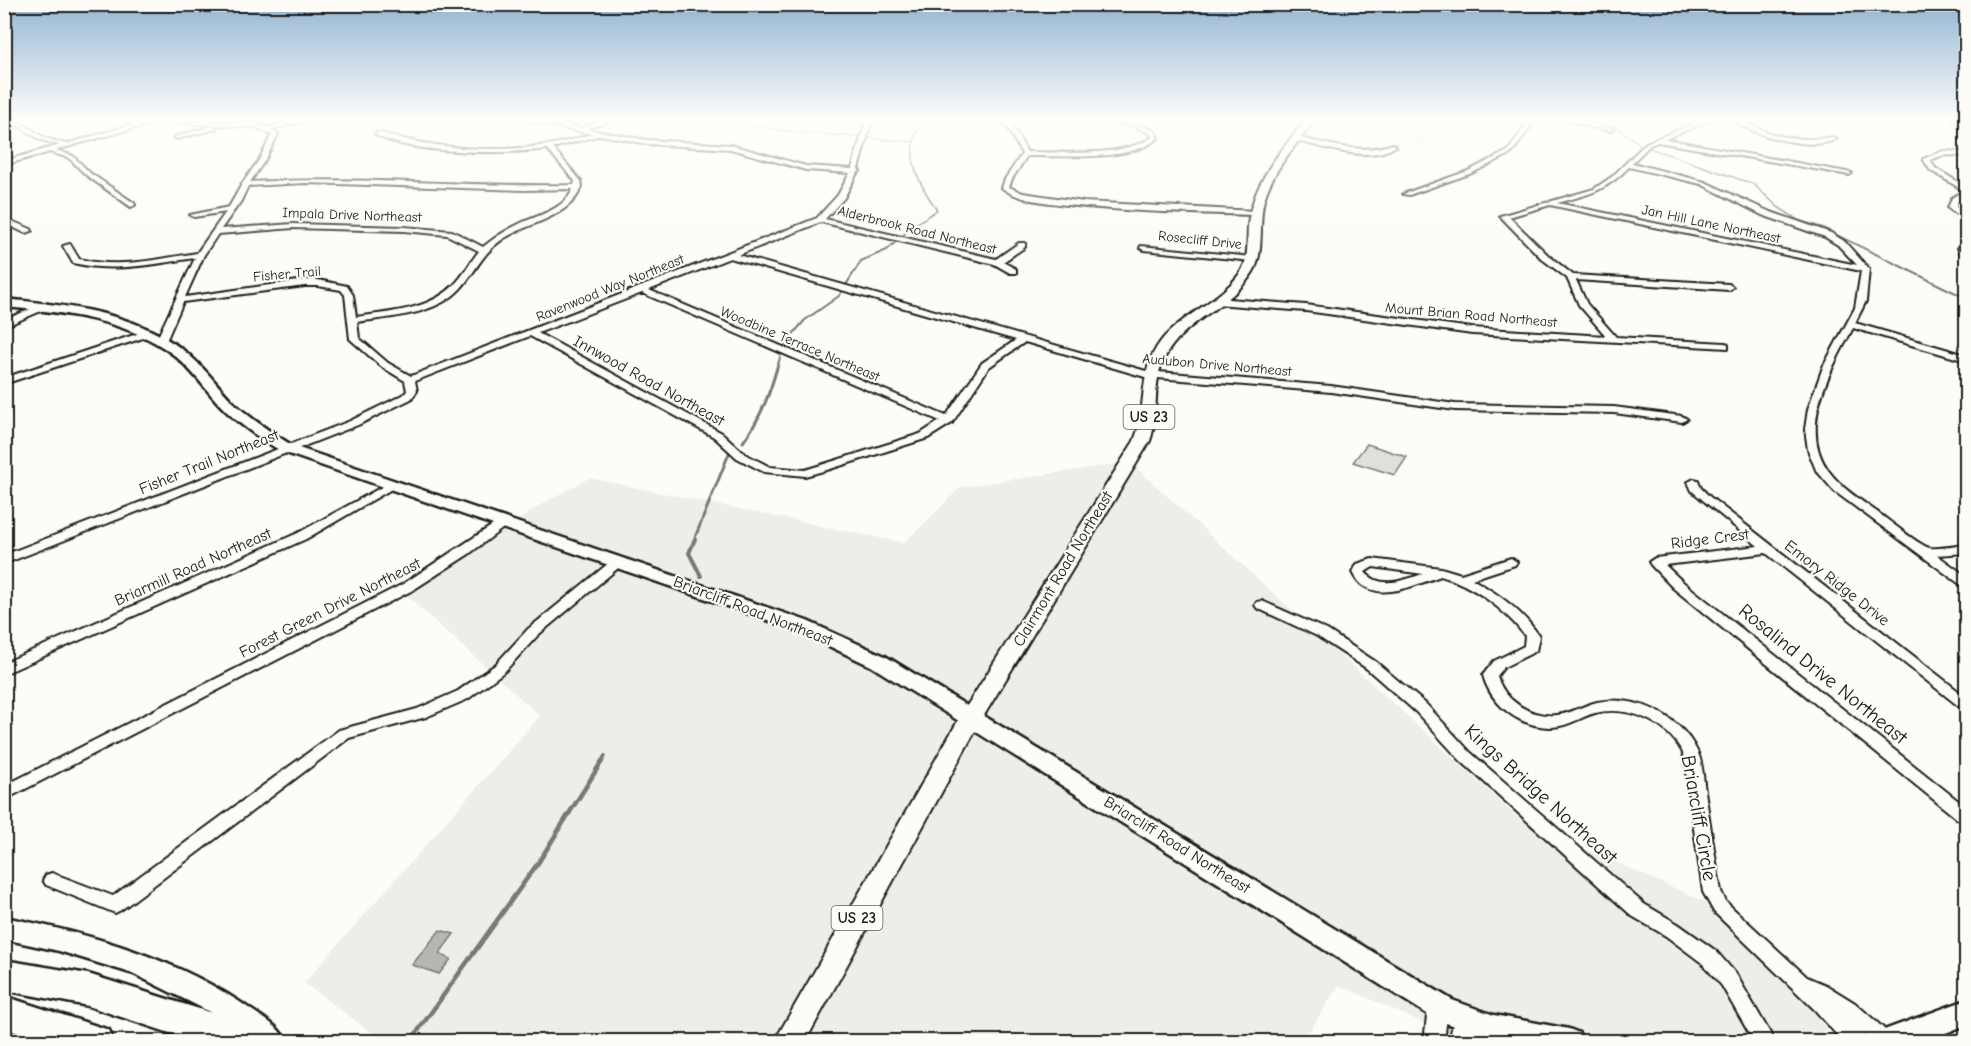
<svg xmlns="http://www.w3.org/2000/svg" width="1971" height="1046" font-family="'Comic Neue',sans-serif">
	<rect width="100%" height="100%" fill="#fdfcf7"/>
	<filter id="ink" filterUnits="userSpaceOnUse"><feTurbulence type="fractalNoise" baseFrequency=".0167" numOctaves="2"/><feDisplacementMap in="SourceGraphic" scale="12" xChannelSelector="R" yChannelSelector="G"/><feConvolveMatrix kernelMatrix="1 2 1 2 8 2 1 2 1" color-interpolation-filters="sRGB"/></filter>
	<g filter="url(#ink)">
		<path fill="#eeede9" d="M1310,120H1399L1451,131L1423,144L1308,122Z
			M1130,462L1522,821L1719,908L1843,1022L1805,1041H1463L1339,985L1303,1041L384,1042L304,983L540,716L406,595L541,505L589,478L904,543L961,487Z"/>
		<path fill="#e0dfdb" stroke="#7e7e7c" stroke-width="1.5" d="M1367,444L1407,457L1395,475L1353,462Z"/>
		<path fill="#b7b6b2" stroke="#797876" stroke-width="1.5" d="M440,930L454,934L439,954L451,959L439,974L412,965Z"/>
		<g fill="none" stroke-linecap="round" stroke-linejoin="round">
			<path stroke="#797876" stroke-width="1.5" d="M713,120L787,131L914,142
				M1607,120L1641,145L1753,184L1778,207L1798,220L1824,228
				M910,228L937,210C917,181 902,153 922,120"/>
			<path stroke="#797876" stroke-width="2" d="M1820,227L1966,298
				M778,365L783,346L805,320L839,296L861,261L887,250L912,227"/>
			<path stroke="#797876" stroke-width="3" d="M743,442C761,418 770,393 778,364
				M694,540L730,451"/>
			<path stroke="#797876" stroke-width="4" d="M695,539L689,553L701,576
				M601,763L605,756"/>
			<path stroke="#797876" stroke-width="4.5" d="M410,1042L538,863L602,761"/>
			<defs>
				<path id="minor" d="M9,120H17L45,138L66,144L147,120L256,123L266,128L296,120H308L270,130L278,134L265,160L250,182C358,176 466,187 574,185L575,181L547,149C508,154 407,155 375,134L378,132C431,149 493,153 547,145C563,143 577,138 592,134L523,120H537L581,128L602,120H612L586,129L647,140L731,145L806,166L852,169L865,123L844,120H872L858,169L860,171L857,173L844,198L825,219L996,259L1019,243H1025V247L1003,262L1016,269V273H1010L994,264L821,222L738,255L1146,371L1331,386L1455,404L1614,407L1682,416L1687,419L1682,422L1614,413L1455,410L1331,392L1145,377L1025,342L989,367L952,423L928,438L827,470L805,476L764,472L737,458L714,437L530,336L415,381L417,391L411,399L358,425L4,564V555L350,421L403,395L407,391L405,381L382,367L350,339L345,295L341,290L318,286H305L183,302L166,341L161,344L156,341L195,258C153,264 115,273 73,263L63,246L70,244L79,259C119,269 158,259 197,253L226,212L194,217L190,215L229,207L242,184L259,160L272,135L255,127L156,122L56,150L73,156L90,173L134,203L135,205L131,207L86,175L69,158L50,152L4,165V161L60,145L41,140ZM601,135L647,144L731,149L806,170L850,173L838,195L817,218L411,376L388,363L359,338L357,322C391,317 437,315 461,288C477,270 482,253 503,239C525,225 554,220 572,202C576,198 580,191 582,187L581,181L553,148ZM306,183L524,190L573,189C564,210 538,215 519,224C506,230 494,238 483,247L452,231L404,227L293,224L221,229L241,201L248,186ZM293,228L404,231L447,235L479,251C470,262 464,275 454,285C430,310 389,312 356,317L353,295L347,286L318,280H305L185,297L204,255L218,234ZM730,258L1016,340L982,363L946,416L649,290ZM642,293L940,421L920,434L805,470L770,467L745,454L722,433L538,333Z
					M1003,120H1009L1027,152C1063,152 1121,158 1152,137L1150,133L1132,126L1095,120C1116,120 1136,122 1155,131L1158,138C1130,163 1063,155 1027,156L1012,179L1009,187L1023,193L1084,202L1255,211L1259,213L1255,215C1192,213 1130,212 1067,205C1046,202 1019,201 1002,188L1005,179L1022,154Z
					M1529,120H1535L1512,153L1472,173L1409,195L1403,194L1468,171L1508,151Z
					M1562,120H1576L1614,129L1611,131Z
					M1702,120H1711L1665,139L1852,173L1849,175L1658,142L1650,145L1632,163L1705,182L1768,211L1831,233L1844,241L1869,269L1866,301L1855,323L1966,355V361L1853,328C1832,368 1797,426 1828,470C1841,488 1859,499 1877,512C1886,518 1921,547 1930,548C1942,549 1955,546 1966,545V553L1937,555L1966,576V586L1961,585L1834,491L1816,470L1808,450L1805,429L1808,409L1823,367L1855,308L1861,271L1550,205L1509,217L1548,255L1573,275L1729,284L1733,287L1729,290L1576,280L1587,304L1616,337L1725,343L1728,344V348L1472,334L1306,311L1216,304L1212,301L1216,298L1306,305L1472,328L1606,336L1579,305L1567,278L1542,259L1500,216L1594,189L1613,176L1646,143ZM1629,167L1701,184L1762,215L1825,237L1838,245L1857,265L1557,203C1590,194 1604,192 1629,167Z
					M1732,120C1746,120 1759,130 1773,134C1793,140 1813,140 1834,137L1837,139C1811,152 1756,136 1732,120Z
					M1879,120H1890L1899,124L1896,126Z
					M214,126L216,129L177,139L174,137Z
					M1296,137C1329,144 1361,155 1393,144L1396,146C1371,164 1322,147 1294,140Z
					M1943,151L1966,152V156L1944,155L1930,160L1935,168L1966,187V195L1958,201L1956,207L1966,216V221L1948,208L1952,198L1961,192V189L1930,170L1923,159Z
					M4,218L31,229L32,231L25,233L4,223Z
					M1963,243H1966V258H1963L1958,248Z
					M1141,246L1252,257L1256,259L1252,261L1144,250L1140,248Z
					M45,303L49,306L48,308L4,327V320Z
					M146,331L149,332V336L4,384V378Z
					M1694,479L1698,480L1701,488L1710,497L1966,697V709L1961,708L1766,553L1665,565L1683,582L1966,807V822L1960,821L1673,588L1651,565L1649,562L1655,558L1758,546L1692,491L1688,482Z
					M391,482L395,483L397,485L395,487L306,539L4,674V663L298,533Z
					M502,519L506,520L508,523L506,526L469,554L413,590L4,800V786L403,584Z
					M619,557L625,561L623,564L538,635L505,671L468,699L426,717L349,738L121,910L115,913L46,885L43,880L46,875L52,873L113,896L339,730L417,709L458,691L495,665L528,629L615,558Z
					M1511,558L1517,562L1515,565L1472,579C1497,593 1523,611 1539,636L1536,651L1504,667L1497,676C1504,701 1531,718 1557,715C1571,714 1583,705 1597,702C1635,695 1679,714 1697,751C1703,762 1703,779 1705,791C1710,824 1715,858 1721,891L1726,902L1807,977L1826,985L1855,1003L1881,1026L1890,1035L1893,1042H1869L1863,1035L1866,1042H1843L1815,1010L1714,912L1703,892C1698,857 1693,822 1688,787C1687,776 1687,761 1682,751C1665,721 1628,705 1595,713C1583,716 1572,724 1560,726C1526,732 1491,707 1483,675L1494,661L1524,646L1525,636C1506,610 1473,585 1441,576C1419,583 1383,602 1361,584C1358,581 1355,576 1353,572L1357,564L1372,559L1441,568L1461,574ZM1373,567L1423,574C1404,580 1380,590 1365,572Z
					M1262,601L1327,630L1376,662L1426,704L1470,752L1644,904L1678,924L1716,951L1736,974L1775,1042H1754L1722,986L1702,963L1666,936L1632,916L1460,760L1416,712L1366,668L1317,636L1257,608L1255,605L1257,602Z
					M1438,998L1445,1001L1448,1007L1444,1042H1424L1428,1007L1431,1001Z
					M1463,1008L1470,1010L1473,1017L1469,1042H1449L1456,1010Z"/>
				<path id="secondary" d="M1954,120H1966V125L1955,122Z
					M4,299C65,305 134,312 183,350C203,365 217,386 234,403C252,420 272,433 293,446L807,621L885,656L1452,1000L1494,1015L1569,1029L1579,1033L1582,1042H1497L1435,1019L871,666L793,629L283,452C262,440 241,426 224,409C207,392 193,370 174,355C127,319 62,312 4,307Z
					M4,917C92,934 180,959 253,1011C266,1020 280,1027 286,1042H251L208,1011L134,974L59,951L4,939Z
					M1966,1000V1025L1923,1042H1873L1876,1033Z"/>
				<path id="primary" d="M1306,120H1315C1296,145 1273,169 1264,200C1258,222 1265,253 1253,272C1231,307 1184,320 1165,357C1151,382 1160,414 1150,441L980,722L805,1042H774L963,712L1134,441C1148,407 1137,372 1161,341C1182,314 1228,297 1243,268C1250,253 1246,234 1249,218C1256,179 1281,150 1306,120Z"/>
				<path id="motorway" d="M4,960L88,974L250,1025L262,1030L267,1042H197L88,1006L4,990Z
					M4,996L109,1030L114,1042H44L4,1028Z"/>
			</defs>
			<use href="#minor" stroke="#1c1c1c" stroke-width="4"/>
			<use href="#secondary" stroke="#1c1c1c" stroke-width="5"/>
			<use href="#primary" stroke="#1c1c1c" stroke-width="4"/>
			<use href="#motorway" stroke="#1c1c1c" stroke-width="5"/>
			<use href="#minor" fill="#fdfcf7" fill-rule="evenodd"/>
			<use href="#secondary" fill="#fdfcf7" fill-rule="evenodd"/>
			<use href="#primary" fill="#fdfcf7" fill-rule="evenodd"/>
			<use href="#motorway" fill="#fdfcf7" fill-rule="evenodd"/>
		</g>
	</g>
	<linearGradient id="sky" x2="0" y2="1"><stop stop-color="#94b5d2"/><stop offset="0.45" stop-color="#fefefb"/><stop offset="1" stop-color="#fefefb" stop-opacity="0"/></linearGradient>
	<rect width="1971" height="267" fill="url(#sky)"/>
	<g text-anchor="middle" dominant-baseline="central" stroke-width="4.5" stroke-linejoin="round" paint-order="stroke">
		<g font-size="14" fill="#1c1c1c" stroke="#fdfcf7">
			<text transform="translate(352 215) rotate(2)">Impala Drive Northeast</text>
			<text transform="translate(1711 224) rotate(12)">Jan Hill Lane Northeast</text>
			<text transform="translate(917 230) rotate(14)">Alderbrook Road Northeast</text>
			<text transform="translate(1200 240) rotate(6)">Rosecliff Drive</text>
			<text transform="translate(287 274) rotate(-5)">Fisher Trail</text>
			<text transform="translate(610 288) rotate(-22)">Ravenwood Way Northeast</text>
			<text transform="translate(1471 315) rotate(5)">Mount Brian Road Northeast</text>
			<text transform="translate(800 344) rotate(23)">Woodbine Terrace Northeast</text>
			<text transform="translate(1217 365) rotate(5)">Audubon Drive Northeast</text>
		</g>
		<g fill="#fdfcf7" stroke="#605f5e" stroke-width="1.5">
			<rect x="1123.5" y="405" width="51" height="24" rx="4.5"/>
			<rect x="831.5" y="906" width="51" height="24" rx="4.5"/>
		</g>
		<g font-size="15" font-weight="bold" fill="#1c1c1c">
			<text x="1149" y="417">US 23</text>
			<text x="857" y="918">US 23</text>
		</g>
		<g font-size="16" fill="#1c1c1c" stroke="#fdfcf7">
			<text transform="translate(649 381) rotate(29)">Innwood Road Northeast</text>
			<text transform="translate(209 462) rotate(-22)">Fisher Trail Northeast</text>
			<text transform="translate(1710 539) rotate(-7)">Ridge Crest</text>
			<text transform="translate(193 567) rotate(-24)">Briarmill Road Northeast</text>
			<text transform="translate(1063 569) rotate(-59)">Clairmont Road Northeast</text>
			<text transform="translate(1837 583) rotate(38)">Emory Ridge Drive</text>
			<text transform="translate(330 608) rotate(-27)">Forest Green Drive Northeast</text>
			<text transform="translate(753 611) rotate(21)">Briarcliff Road Northeast</text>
			<text transform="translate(1177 845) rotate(32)">Briarcliff Road Northeast</text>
		</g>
		<g font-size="20" fill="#1c1c1c" stroke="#fdfcf7">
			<text transform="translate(1823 674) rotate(39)">Rosalind Drive Northeast</text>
			<text transform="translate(1541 794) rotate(42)">Kings Bridge Northeast</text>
			<text transform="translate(1699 818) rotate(80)">Briarcliff Circle</text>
		</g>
	</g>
	<rect width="1971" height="1046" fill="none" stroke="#fdfcf7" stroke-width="24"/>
	<rect x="12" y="12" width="1947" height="1022" fill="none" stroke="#1c1c1c" stroke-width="2" filter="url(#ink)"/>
</svg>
